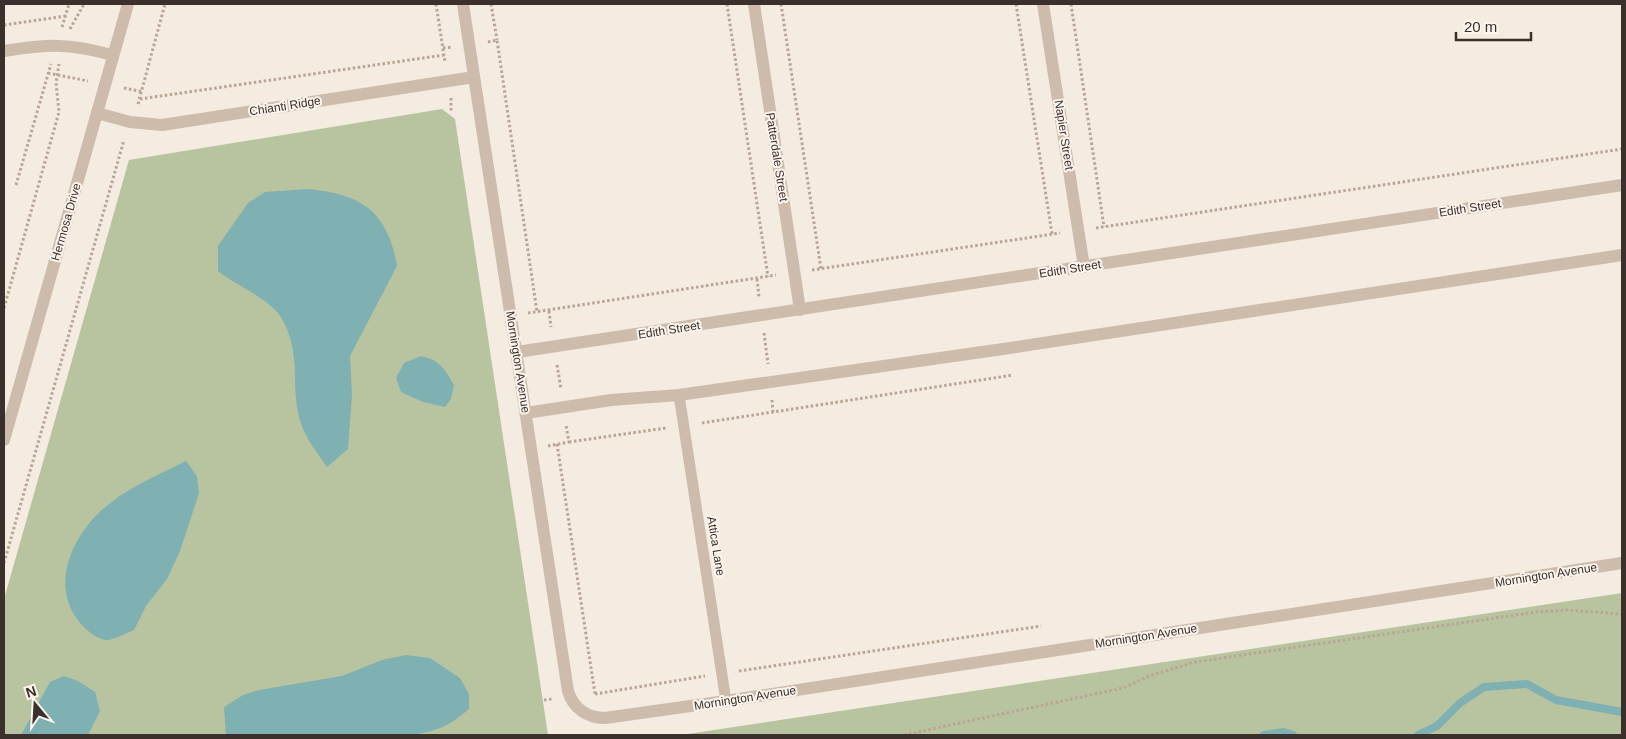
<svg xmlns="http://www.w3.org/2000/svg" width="1626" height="739" font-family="Arial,sans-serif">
	<rect width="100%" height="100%" fill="#f4ebe1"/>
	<path fill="#b8c4a0" d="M442,109L455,119L548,735H4V599L129,160Z
		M1622,593V735H681Z"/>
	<path fill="#7fb0b2" d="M309,189C363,195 387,211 397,266L350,356L352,395L348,449L327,467C316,451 304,437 299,417C291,383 301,352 282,319C272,300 235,285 218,271V246L248,203L265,192Z
		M421,356C441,361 444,368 454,385L451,399L445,407L423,402L401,392L396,378L404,363Z
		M186,461L197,476L199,493L180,551L167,579L146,606L134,630C127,633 117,638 109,640C101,641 91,634 86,629C54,599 63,557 87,526C113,493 150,479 186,461Z
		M406,655L430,658L460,678L469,694V709C449,726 438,731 411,735H226L224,707L243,695L259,690L342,676L382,660Z
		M64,676L78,681L95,692L100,711L88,735H21L50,682Z"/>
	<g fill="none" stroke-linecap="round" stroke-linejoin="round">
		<path stroke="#7fb0b2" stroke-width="8" d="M1264,735L1284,732L1293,735
			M1418,735L1437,726L1460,703L1484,687L1527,684L1556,700L1622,712"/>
		<path stroke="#b9a596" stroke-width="3" stroke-dasharray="2.5 2.5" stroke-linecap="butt" d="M436,4L445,62
			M491,4L497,40
			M727,4L768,277
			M781,4L821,269
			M1016,4L1052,234
			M1071,4L1104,227
			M4,25L66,16
			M62,27L69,4
			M70,29L84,4
			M488,42L497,40L537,312
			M443,48L452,47
			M48,73L88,81
			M124,88L143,92
			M451,98V112
			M140,99L444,55
			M138,104L165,4
			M16,185L51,64
			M1096,228L1622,149
			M812,270L1060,233
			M757,279L759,297
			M4,308L59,112L56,83L59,64
			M549,311L551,327
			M528,313L776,275
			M764,333L768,364
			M557,365L561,389
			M772,400L773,412
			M702,423L1013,375
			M569,442L666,428
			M557,444L595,694H593
			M548,446L569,442L566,425
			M4,563L124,140
			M739,671L1041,626
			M595,694L705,676
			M544,700L552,699
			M904,735L1123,688L1149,676L1195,662L1536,612L1567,610L1622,614"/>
		<path stroke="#cdbbac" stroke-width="11" d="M679,395L726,701"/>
		<path stroke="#cdbbac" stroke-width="12" d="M463,4L568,691C573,708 587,718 605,718L726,701L1622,563
			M754,4L800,310
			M1043,4L1084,267
			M4,51C49,44 68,43 112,55
			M97,113L130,122L162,125L474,77
			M517,352L1622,185
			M526,413L611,400L679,395L1003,349L1622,255"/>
		<path stroke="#cdbbac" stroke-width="12" d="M4,440L128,4"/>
	</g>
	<g text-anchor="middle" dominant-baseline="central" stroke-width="4" stroke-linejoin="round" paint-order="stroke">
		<g font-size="12" fill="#3b302b" stroke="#fbf5ee">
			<text transform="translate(285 106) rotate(-9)">Chianti Ridge</text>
			<text transform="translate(1064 135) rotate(81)">Napier Street</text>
			<text transform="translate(777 157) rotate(81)">Patterdale Street</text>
			<text transform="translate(1470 208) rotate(-9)">Edith Street</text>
			<text transform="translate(66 222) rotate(-74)">Hermosa Drive</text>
			<text transform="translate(1070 269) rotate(-9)">Edith Street</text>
			<text transform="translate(669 330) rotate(-9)">Edith Street</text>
			<text transform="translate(518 362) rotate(81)">Mornington Avenue</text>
			<text transform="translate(716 546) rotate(81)">Attica Lane</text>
			<text transform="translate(1546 575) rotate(-9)">Mornington Avenue</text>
			<text transform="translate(1146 636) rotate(-9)">Mornington Avenue</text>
			<text transform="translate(745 698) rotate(-9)">Mornington Avenue</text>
		</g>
	</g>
	<rect width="1626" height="739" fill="none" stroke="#3b302b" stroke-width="10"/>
	<g transform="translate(35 704) rotate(342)" stroke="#fbf5ee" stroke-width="4" paint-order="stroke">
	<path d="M0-4L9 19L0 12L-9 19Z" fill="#3b302b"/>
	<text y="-8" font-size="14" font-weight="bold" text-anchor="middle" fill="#3b302b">N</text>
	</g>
	<path d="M1456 32v8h75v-8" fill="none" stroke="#3b302b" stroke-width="2.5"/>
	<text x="1464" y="32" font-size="15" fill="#3b302b" stroke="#fbf5ee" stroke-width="4" paint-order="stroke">20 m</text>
</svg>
